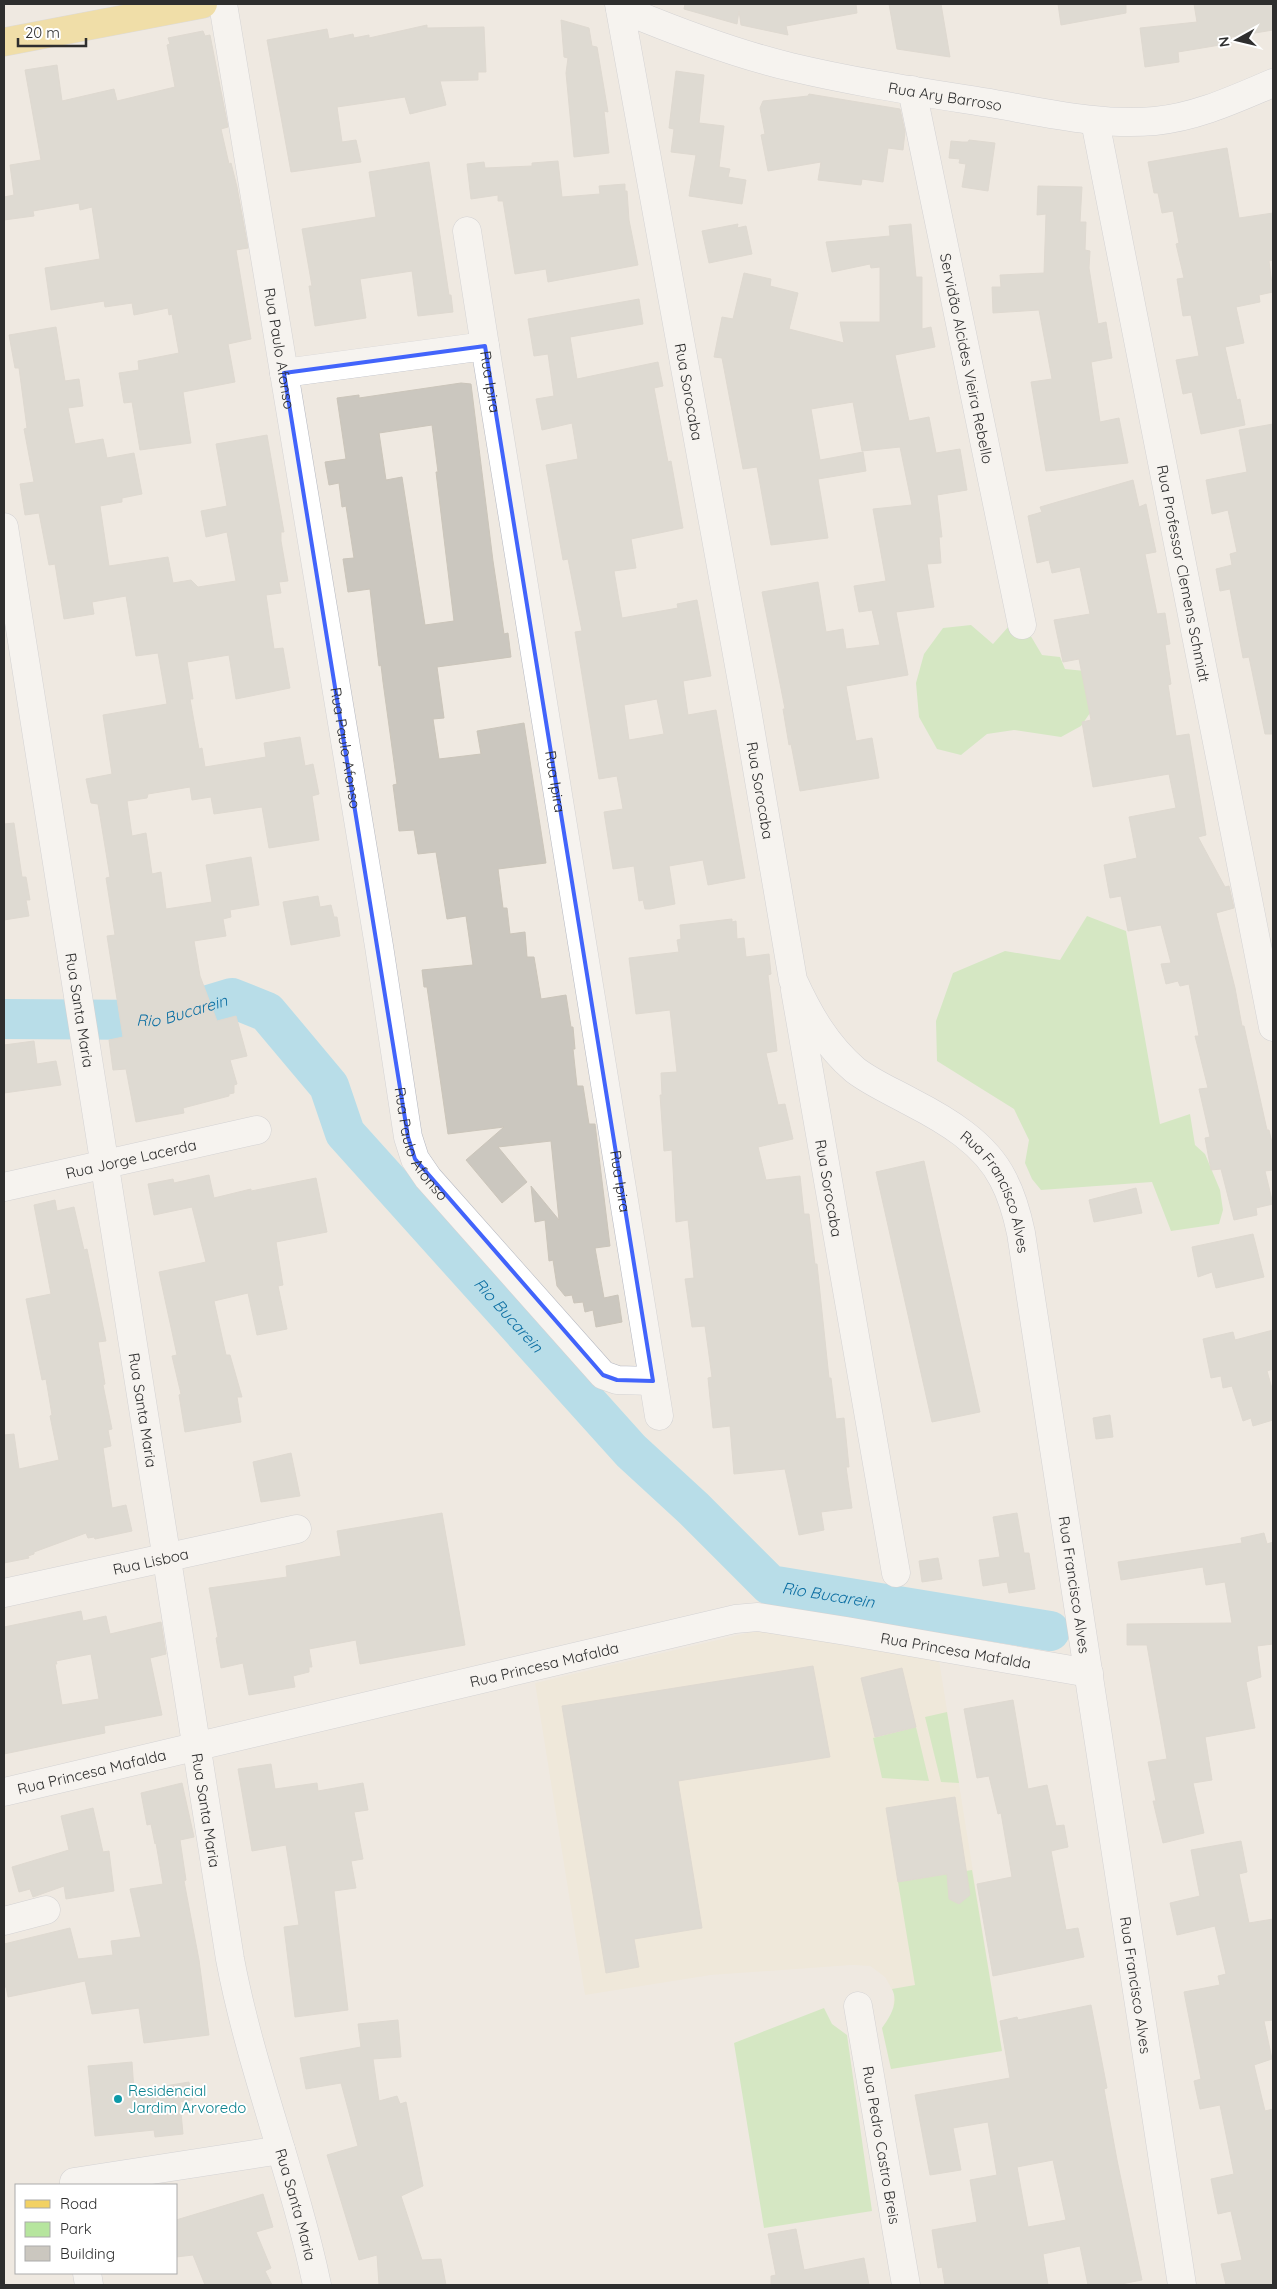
<svg xmlns="http://www.w3.org/2000/svg" width="1277" height="2289" font-family="Quicksand,sans-serif">
	<rect width="100%" height="100%" fill="#efe9e1"/>
	<path fill="#f0e6d1" d="M760,1630L939,1660L1002,2051L891,2069L882,2028L893,2012L894,1993L885,1977L870,1966L852,1965L711,1975L585,1995L535,1683Z"/>
	<path fill="#b6e59e" d="M971,625L993,644L1009,626L1029,633L1042,655L1060,657L1065,669L1085,671L1099,700L1081,726L1061,737L1014,730L987,734L961,755L937,749L919,717L916,683L924,654L943,628Z
		M1087,916L1126,931L1160,1124L1190,1114L1195,1145L1205,1154L1220,1190L1223,1210L1219,1224L1171,1231L1152,1182L1041,1190L1032,1179L1025,1163L1029,1140L1014,1109L937,1061L936,1021L953,973L1005,951L1060,960Z
		M947,1712L959,1783L941,1782L925,1717Z
		M916,1727L929,1781L882,1778L873,1738Z
		M972,1870L1002,2051L891,2069L882,2028C890,2017 899,2003 892,1989L915,1985L898,1882Z
		M824,2008L832,2024L847,2035L872,2211L764,2228L734,2043Z"/>
	<g fill="none" stroke-linecap="round" stroke-linejoin="round">
		<path stroke="#75cff0" stroke-width="40" id="s1" d="M4,1019L159,1020L232,998L267,1012L329,1086L345,1133L631,1451L693,1508L770,1585L1050,1631"/>
	</g>
	<path fill="#cbc7bf" stroke="#cbc5ba" fill-rule="evenodd" d="M685,4H856L857,13L786,26L788,35L741,25L739,11L737,24L684,9Z
		M889,4H941L950,57L897,49Z
		M1058,4H1126V13L1061,25Z
		M1194,4H1273V30L1231,37L1232,43L1178,52L1179,62L1145,67L1140,28L1197,22Z
		M561,20L589,28L592,46L597,47L608,112L604,111L609,153L574,157L566,73L568,58L564,57Z
		M427,25V28L484,27L486,72H478V80L440,81L446,105L410,114L405,97L337,107L342,142L356,140L361,162L291,172L267,40L327,29L329,39L353,34L354,38L369,35V38Z
		M203,31L205,36L210,35L228,127L221,129L229,164L231,163L237,187L248,248L236,250L251,339L228,344L235,382L183,392L191,443L140,450L132,402L124,403L119,373L139,370L138,361L179,353L172,314L169,315L168,308L134,315L132,303L105,307L104,301L51,310L45,268L100,259L92,207L80,210L79,203L33,211L34,216L4,220V197L14,195L10,165L41,160L25,70L57,65L62,101L114,89L117,101L175,87L167,45L170,44L168,38Z
		M676,71L704,75L699,123L724,126L719,167L730,169L728,177L746,180L742,204L689,196L696,155L671,152L674,129L669,128Z
		M809,94L900,109L905,132L903,150L888,148L883,182L862,179L861,185L818,180L821,162L768,171L761,135L765,134L760,108L763,101L808,96Z
		M969,140L995,143L988,191L962,187L966,164L959,163L960,159L949,158L951,141L962,142H968Z
		M1227,148L1239,218L1273,213V260L1269,261L1273,292L1259,295L1260,302L1236,307L1244,343L1225,347L1237,400L1240,399L1245,425L1201,434L1192,392L1183,394L1176,360L1199,356L1191,315L1183,316L1177,279L1184,278L1176,244L1179,243L1173,211L1162,213L1158,193H1154L1148,162Z
		M558,161L562,197L600,194L599,186L625,184V191H627L629,220L638,265L548,282L546,269L515,274L503,201H498V195L471,199L467,164L484,162L485,168L532,166V163Z
		M429,162L449,295H451L453,312L418,316L412,271L360,279L366,318L315,326L309,286H312L302,229L376,217L369,172Z
		M1038,186L1082,187L1080,222H1086L1085,250L1090,251L1089,268L1098,324L1106,322L1112,358L1091,362L1100,422L1119,418L1128,463L1046,471L1031,382L1052,379L1039,310L993,313L992,287H1001L1000,275L1044,273L1046,214L1037,215Z
		M738,224L737,228L746,226L752,254L709,263L702,231Z
		M911,224L916,277H922V329L931,327L935,347L895,355L909,421L929,417L936,453L960,449L967,490L937,495L942,537H939L941,563L927,564L934,607L896,612L908,675L846,686L856,741L872,738L879,778L800,791L791,744L789,745L783,709H785L762,592L818,582L826,632L843,629L846,649L880,645L872,610L859,612L854,586L886,581L873,509L912,505L900,447L862,451L853,402L811,409L820,460L863,452L866,471L818,479L828,538L771,545L757,467L743,469L722,358L714,357L722,317L733,319L744,273L771,279L770,286L798,293L789,329L844,343L840,322H880V267L871,268L870,264L832,272L826,242L890,236L889,226Z
		M639,299L643,324L570,337L577,379L658,362L663,386L654,388L668,462L671,461L683,528L631,539L636,568L614,571L622,618L678,608L677,604L697,600L711,676L683,681L688,715L716,710L745,878L708,885L703,860L669,866L675,904L650,909H645L643,900L639,901L634,866L613,869L604,812L623,809L617,776L599,779L575,632L582,631L568,559L563,560L546,465L578,459L572,423L542,430L536,399L554,396L548,354L534,356L528,319ZM657,699L664,734L629,740L624,705Z
		M56,327L65,381L79,379L83,406L68,408L75,444L103,439L107,458L134,453L142,494L122,498V502L100,506L109,566L168,557L173,583L191,580L198,587L236,581L227,532L206,537L201,511L227,506L216,444L267,435L284,532H281V541L288,581L279,582L281,593L266,595L274,649L283,648L290,688L236,699L229,655L187,662L193,699H190L199,749L202,748L205,767L266,757L264,743L300,737L305,766L313,764L319,794L312,796L319,840L269,848L262,807L214,814L211,797L192,800L190,787L148,794L147,798L127,801L132,836L146,833L152,874L161,872L166,909L212,902L206,865L251,857L259,905L230,910L231,917L223,919L226,936L194,941L200,976L217,1021L236,1016L247,1056L230,1060L237,1084L234,1085V1093L229,1094V1096L183,1108L184,1113L136,1122L126,1069L113,1070L109,1040L123,1037L107,936L115,935L106,878L110,877L98,804L91,803L86,779L112,774L103,715L167,704L158,653L136,656L126,596L92,602L94,614L64,619L55,564L49,565L39,513L25,515L20,484L34,482L24,429L27,428L19,368H15L9,335Z
		M461,383L471,384L493,561L504,634L508,633L511,657L437,667L444,718L433,719L439,759L481,754L477,731L524,723L546,863L498,869L503,908H507L510,934L525,932L527,957H534L541,999L566,995L571,1027H573L575,1049H573L577,1086H583L589,1124H595L610,1246L595,1248L604,1298L618,1295L622,1322L596,1327L593,1310L585,1312L583,1302L574,1303L572,1295L565,1296L557,1286L553,1260L549,1261L545,1220L535,1222L531,1186L559,1220L551,1141L498,1147L527,1182L502,1203L466,1160L504,1127L448,1134L427,987H424L422,970L473,965L466,916L447,919L436,852L418,854L414,830L399,831L393,785L397,784L383,682L381,665L379,666L370,589L348,592L343,559L354,558L346,506L342,507L339,483L329,485L325,462L346,459L337,398L359,395V398ZM432,425L438,472H436L454,621L425,625L402,477L386,480L379,433Z
		M1273,424V734H1265L1249,657L1243,658L1230,589L1220,591L1216,569L1232,565L1230,554L1237,552L1228,510L1212,514L1206,480L1247,472L1239,430Z
		M1133,480L1139,507L1146,504L1156,552L1145,554L1157,614L1165,613L1170,644L1165,645L1171,684L1168,685L1176,736L1189,734L1206,835L1198,837L1225,887L1229,886L1234,908L1216,913L1235,988L1242,1026H1244L1267,1130H1269L1273,1147V1170L1265,1171L1273,1204L1256,1208L1257,1215L1234,1220L1221,1169L1211,1170L1205,1138L1210,1137L1199,1089L1208,1088L1195,1036H1199L1189,984L1180,986L1178,981L1166,984L1161,964L1171,963L1161,925L1128,931L1121,896L1110,898L1104,865L1137,858L1129,817L1176,808L1169,774L1093,787L1082,722L1091,720L1079,659L1063,662L1054,620L1090,614L1080,567L1052,573L1049,560L1037,563L1028,516L1042,512L1040,507Z
		M14,823L22,877H26L30,900H26L29,916L4,920V824Z
		M318,896L320,907L331,905L334,917H337L340,936L291,945L283,902Z
		M732,919V922L736,921L737,939L744,938L746,957L769,954L771,974L768,975L777,1051L766,1053L778,1105L785,1104L793,1139L758,1147L766,1180L800,1176L804,1214H809L815,1264H817L829,1378H831L836,1419L844,1418L849,1467H846L852,1508L821,1512L824,1530L799,1535L785,1469L734,1474L730,1426L713,1428L708,1378L712,1377L705,1326L692,1327L685,1279L694,1278L688,1220L676,1222L672,1150L664,1151L660,1095H662L661,1073L677,1072L670,1010L636,1014L629,958L679,952L677,940L681,939L680,925Z
		M34,1041L37,1064L56,1061L61,1085L4,1093V1045Z
		M924,1161L980,1412L932,1422L876,1172Z
		M209,1175L214,1198L251,1189V1191L316,1178L327,1232L276,1242L283,1285L278,1286L287,1329L257,1335L248,1293L214,1301L226,1355H230L242,1397H237L241,1422L185,1432L179,1395L181,1394L172,1356L177,1355L159,1272L206,1262L192,1207L154,1215L148,1184L173,1179L174,1183Z
		M1136,1188L1142,1213L1094,1222L1089,1200Z
		M55,1200L57,1211L74,1207L84,1250L87,1249L106,1341L98,1342L105,1384L103,1385L112,1429L108,1430L111,1446L103,1448L112,1508L126,1505L132,1531L95,1539L94,1537L88,1538L86,1533L34,1552V1554L28,1556L29,1558L4,1563V1435L14,1434L19,1469L59,1460L50,1416L52,1415L46,1379L42,1380L26,1299L51,1294L34,1205Z
		M1253,1234L1264,1277L1216,1288L1212,1272L1198,1277L1192,1247Z
		M1273,1330V1369L1267,1371L1273,1392V1420L1253,1426L1251,1418L1243,1421L1232,1386L1223,1388L1221,1376L1211,1378L1203,1339L1233,1332L1235,1340Z
		M1110,1415L1113,1437L1096,1439L1093,1418Z
		M291,1453L300,1496L261,1502L253,1462Z
		M442,1513L465,1645L360,1664L356,1640L309,1649L312,1667H309V1672L293,1676L295,1687L249,1695L243,1663L221,1668L216,1638L218,1637L209,1588L287,1577L286,1566L341,1556L337,1531Z
		M1017,1513L1024,1553H1029L1035,1589L1009,1593L1007,1582L983,1586L979,1560L1000,1557L993,1517Z
		M1264,1533L1267,1544L1273,1542V1644L1257,1646L1261,1677L1246,1682L1255,1728L1205,1737L1212,1780L1193,1783L1204,1833L1163,1843L1153,1801H1156L1148,1762L1167,1759L1147,1645H1127V1624L1232,1623L1225,1582L1206,1585L1203,1567L1121,1580L1118,1562L1242,1543L1241,1538Z
		M938,1558L942,1579L922,1582L919,1561Z
		M81,1611L83,1621L106,1616L110,1634L161,1622L166,1654L150,1658L162,1715L104,1726L105,1733L4,1754V1627ZM91,1654L99,1699L62,1705L55,1664H57L56,1661Z
		M813,1666L830,1757L678,1781L702,1928L634,1939L639,1967L606,1973L562,1706Z
		M902,1668L916,1727L875,1737L861,1678Z
		M1013,1700L1028,1789L1047,1785L1056,1826L1064,1825L1068,1847L1051,1851L1066,1930L1078,1928L1084,1957L993,1976L977,1884L1012,1877L1001,1813L998,1814L989,1776L977,1778L964,1709Z
		M271,1764L275,1789L317,1783L318,1791L363,1783L368,1810L354,1812L363,1859L351,1861L356,1888L334,1891L348,2010L295,2017L284,1927L299,1925L286,1845L252,1851L238,1769Z
		M182,1783L194,1837L180,1840L186,1880L184,1881L199,1960L209,2035L144,2043L139,2008L92,2014L85,1981L8,1997L6,1987H4V1944L70,1928L78,1959L113,1955L111,1941L141,1937L130,1889L163,1884L156,1843L155,1844L151,1824L147,1825L141,1793Z
		M955,1797L970,1895L959,1904L949,1899L947,1874L898,1882L886,1808Z
		M93,1808L103,1852L109,1851L114,1891L66,1899L64,1886L33,1897L30,1889L19,1892L12,1867L69,1850L61,1816Z
		M1241,1841L1247,1872L1239,1874L1249,1923L1273,1919V2020L1264,2021L1272,2059L1254,2065L1265,2111L1273,2109V2285H1226L1221,2264L1242,2260L1231,2211L1218,2214L1211,2179L1234,2174L1220,2105L1200,2109L1194,2081L1201,2079L1184,1992L1220,1985L1218,1976L1226,1974L1215,1926L1177,1935L1170,1903L1200,1896L1191,1850Z
		M1091,2005L1107,2088L1104,2089L1117,2160L1142,2280L1116,2285H1088L1080,2246L1043,2254L1048,2285H945L942,2267L938,2268L932,2230L977,2222L970,2180L997,2175L988,2122L953,2128L961,2170L930,2175L915,2095L1010,2078L1000,2021L1017,2017L1018,2020ZM1053,2160L1066,2220L1028,2227L1017,2167Z
		M398,2020L401,2057L373,2059L379,2101L397,2096L400,2104L406,2102L423,2186L401,2196L422,2260L441,2259L446,2285H379L377,2255L359,2260L327,2155L358,2146L341,2083L306,2089L300,2058L361,2047L358,2024Z
		M132,2062L134,2091L189,2082L192,2100L180,2102L183,2134L155,2137L154,2130L95,2136L88,2066Z
		M263,2194L273,2227L256,2232L271,2268L265,2271L272,2285H205L193,2255L176,2257V2220Z
		M796,2229L804,2270L864,2258L869,2285H771V2276L776,2275L768,2234Z"/>
	<g fill="none" stroke-linecap="round" stroke-linejoin="round">
		<defs>
			<g id="minor">
				<path id="s2" d="M223,4L379,946L408,1137L415,1159L428,1178L603,1375L617,1380L653,1381"/>
				<path id="s3" d="M620,8C675,31 732,53 791,67C858,83 927,93 995,104C1047,113 1101,126 1155,121C1197,117 1235,99 1273,83"/>
				<path id="s4" d="M912,90L1022,625"/>
				<path id="s5" d="M1095,121L1273,1027"/>
				<path d="M467,231L485,346"/>
				<path id="s6" d="M284,373L485,346L659,1416"/>
				<path id="s7" d="M4,527L230,1959C251,2070 294,2175 317,2285"/>
				<path id="s8" d="M795,990L896,1573"/>
				<path id="s9" d="M4,1187L257,1130"/>
				<path id="s10" d="M4,1593L297,1529"/>
				<path id="s11" d="M4,1792L735,1619L758,1617L846,1631L1089,1673"/>
				<path d="M4,1921L46,1910"/>
				<path id="s12" d="M858,2006L906,2285"/>
				<path d="M74,2185V2182L281,2150"/>
				<path d="M87,2273L89,2285"/>
			</g>
			<g id="secondary">
				<path id="s13" d="M619,4L746,704L793,980C809,1015 826,1045 855,1070C872,1083 893,1092 911,1102C946,1120 985,1143 1003,1179C1012,1196 1017,1214 1021,1233L1182,2285"/>
			</g>
			<path id="primary" d="M4,42L203,4"/>
		</defs>
		<use href="#minor" stroke="#b4b7c1" stroke-width="29"/>
		<use href="#secondary" stroke="#b4b7c1" stroke-width="29"/>
		<use href="#primary" stroke="#c9c9c9" stroke-width="29"/>
		<use href="#minor" stroke="#fff" stroke-width="28"/>
		<use href="#secondary" stroke="#fff" stroke-width="28"/>
		<use href="#primary" stroke="#f2d163" stroke-width="28"/>
	</g>
	<path d="M0 0H1277V2289H0ZM485,346L653,1381L617,1380L603,1375L415,1159L408,1137L284,373Z" fill="#efe9e1" fill-opacity=".55" fill-rule="evenodd"/>
	<path fill="none" stroke="#4264fb" stroke-width="4" stroke-linejoin="round" d="M485,346L653,1381L617,1380L603,1375L415,1159L408,1137L284,373Z"/>
	<circle fill="#0f9aa8" stroke="#fff" stroke-width="2" cx="118" cy="2099" r="5"/>
	<g text-anchor="middle" dominant-baseline="central" stroke-width="4" stroke-linejoin="round" paint-order="stroke">
		<g font-size="15" fill="#2e2e2e" stroke="#fff">
			<text stroke="none"><textPath href="#s3" startOffset="338">Rua Ary Barroso</textPath></text>
			<text stroke="none"><textPath href="#s2" startOffset="349">Rua Paulo Afonso</textPath></text>
			<text stroke="none"><textPath href="#s4" startOffset="274">Servidão Alcides Vieira Rebello</textPath></text>
			<text stroke="none"><textPath href="#s6" startOffset="239">Rua Ipira</textPath></text>
			<text stroke="none"><textPath href="#s13" startOffset="394">Rua Sorocaba</textPath></text>
			<text stroke="none"><textPath href="#s5" startOffset="461">Rua Professor Clemens Schmidt</textPath></text>
			<text stroke="none"><textPath href="#s2" startOffset="754">Rua Paulo Afonso</textPath></text>
			<text stroke="none"><textPath href="#s6" startOffset="644">Rua Ipira</textPath></text>
			<text stroke="none"><textPath href="#s13" startOffset="799">Rua Sorocaba</textPath></text>
			<text stroke="none"><textPath href="#s7" startOffset="489">Rua Santa Maria</textPath></text>
			<text stroke="none"><textPath href="#s2" startOffset="1159">Rua Paulo Afonso</textPath></text>
			<text stroke="none"><textPath href="#s9" startOffset="130">Rua Jorge Lacerda</textPath></text>
			<text stroke="none"><textPath href="#s6" startOffset="1049">Rua Ipira</textPath></text>
			<text stroke="none"><textPath href="#s8" startOffset="201">Rua Sorocaba</textPath></text>
			<text stroke="none"><textPath href="#s13" startOffset="1296">Rua Francisco Alves</textPath></text>
			<text stroke="none"><textPath href="#s7" startOffset="894">Rua Santa Maria</textPath></text>
			<text stroke="none"><textPath href="#s10" startOffset="150">Rua Lisboa</textPath></text>
			<text stroke="none"><textPath href="#s13" startOffset="1701">Rua Francisco Alves</textPath></text>
			<text stroke="none"><textPath href="#s11" startOffset="975">Rua Princesa Mafalda</textPath></text>
			<text stroke="none"><textPath href="#s11" startOffset="555">Rua Princesa Mafalda</textPath></text>
			<text stroke="none"><textPath href="#s11" startOffset="90">Rua Princesa Mafalda</textPath></text>
			<text stroke="none"><textPath href="#s7" startOffset="1299">Rua Santa Maria</textPath></text>
			<text stroke="none"><textPath href="#s13" startOffset="2106">Rua Francisco Alves</textPath></text>
			<text stroke="none"><textPath href="#s12" startOffset="141">Rua Pedro Castro Breis</textPath></text>
			<text stroke="none"><textPath href="#s7" startOffset="1704">Rua Santa Maria</textPath></text>
		</g>
		<g font-size="15" fill="#0d838f" stroke="#fff" text-anchor="start">
			<text x="128" y="2090">Residencial<tspan x="128" dy="17">Jardim Arvoredo</tspan></text>
		</g>
		<g font-size="16" font-style="italic" fill="#0d6fa3" stroke="#fff">
			<text stroke="none"><textPath href="#s1" startOffset="179">Rio Bucarein</textPath></text>
			<text stroke="none"><textPath href="#s1" startOffset="660">Rio Bucarein</textPath></text>
			<text stroke="none"><textPath href="#s1" startOffset="1095">Rio Bucarein</textPath></text>
		</g>
	</g>
	<rect width="1277" height="2289" fill="none" stroke="#2e2e2e" stroke-width="10"/>
	<rect x="15" y="2184" width="162" height="90" fill="#ffffff" stroke="#ababab"/>
	<rect x="25" y="2200" width="25" height="8" fill="#f2d163" stroke="#ababab"/>
	<text x="60" y="2209" font-size="15" fill="#2e2e2e">Road</text>
	<rect x="25" y="2222" width="25" height="15" fill="#b6e59e" stroke="#ababab"/>
	<text x="60" y="2234" font-size="15" fill="#2e2e2e">Park</text>
	<rect x="25" y="2246" width="25" height="15" fill="#cbc7bf" stroke="#ababab"/>
	<text x="60" y="2259" font-size="15" fill="#2e2e2e">Building</text>
	<g transform="translate(1237 40) rotate(262)" stroke="#ffffff" stroke-width="4" paint-order="stroke">
	<path d="M0-4L9 19L0 12L-9 19Z" fill="#2e2e2e"/>
	<text y="-8" font-size="14" font-weight="bold" text-anchor="middle" fill="#2e2e2e">N</text>
	</g>
	<path d="M18 38v8h68v-8" fill="none" stroke="#2e2e2e" stroke-width="2.5"/>
	<text x="25" y="38" font-size="15" fill="#2e2e2e" stroke="#ffffff" stroke-width="4" paint-order="stroke">20 m</text>
</svg>
